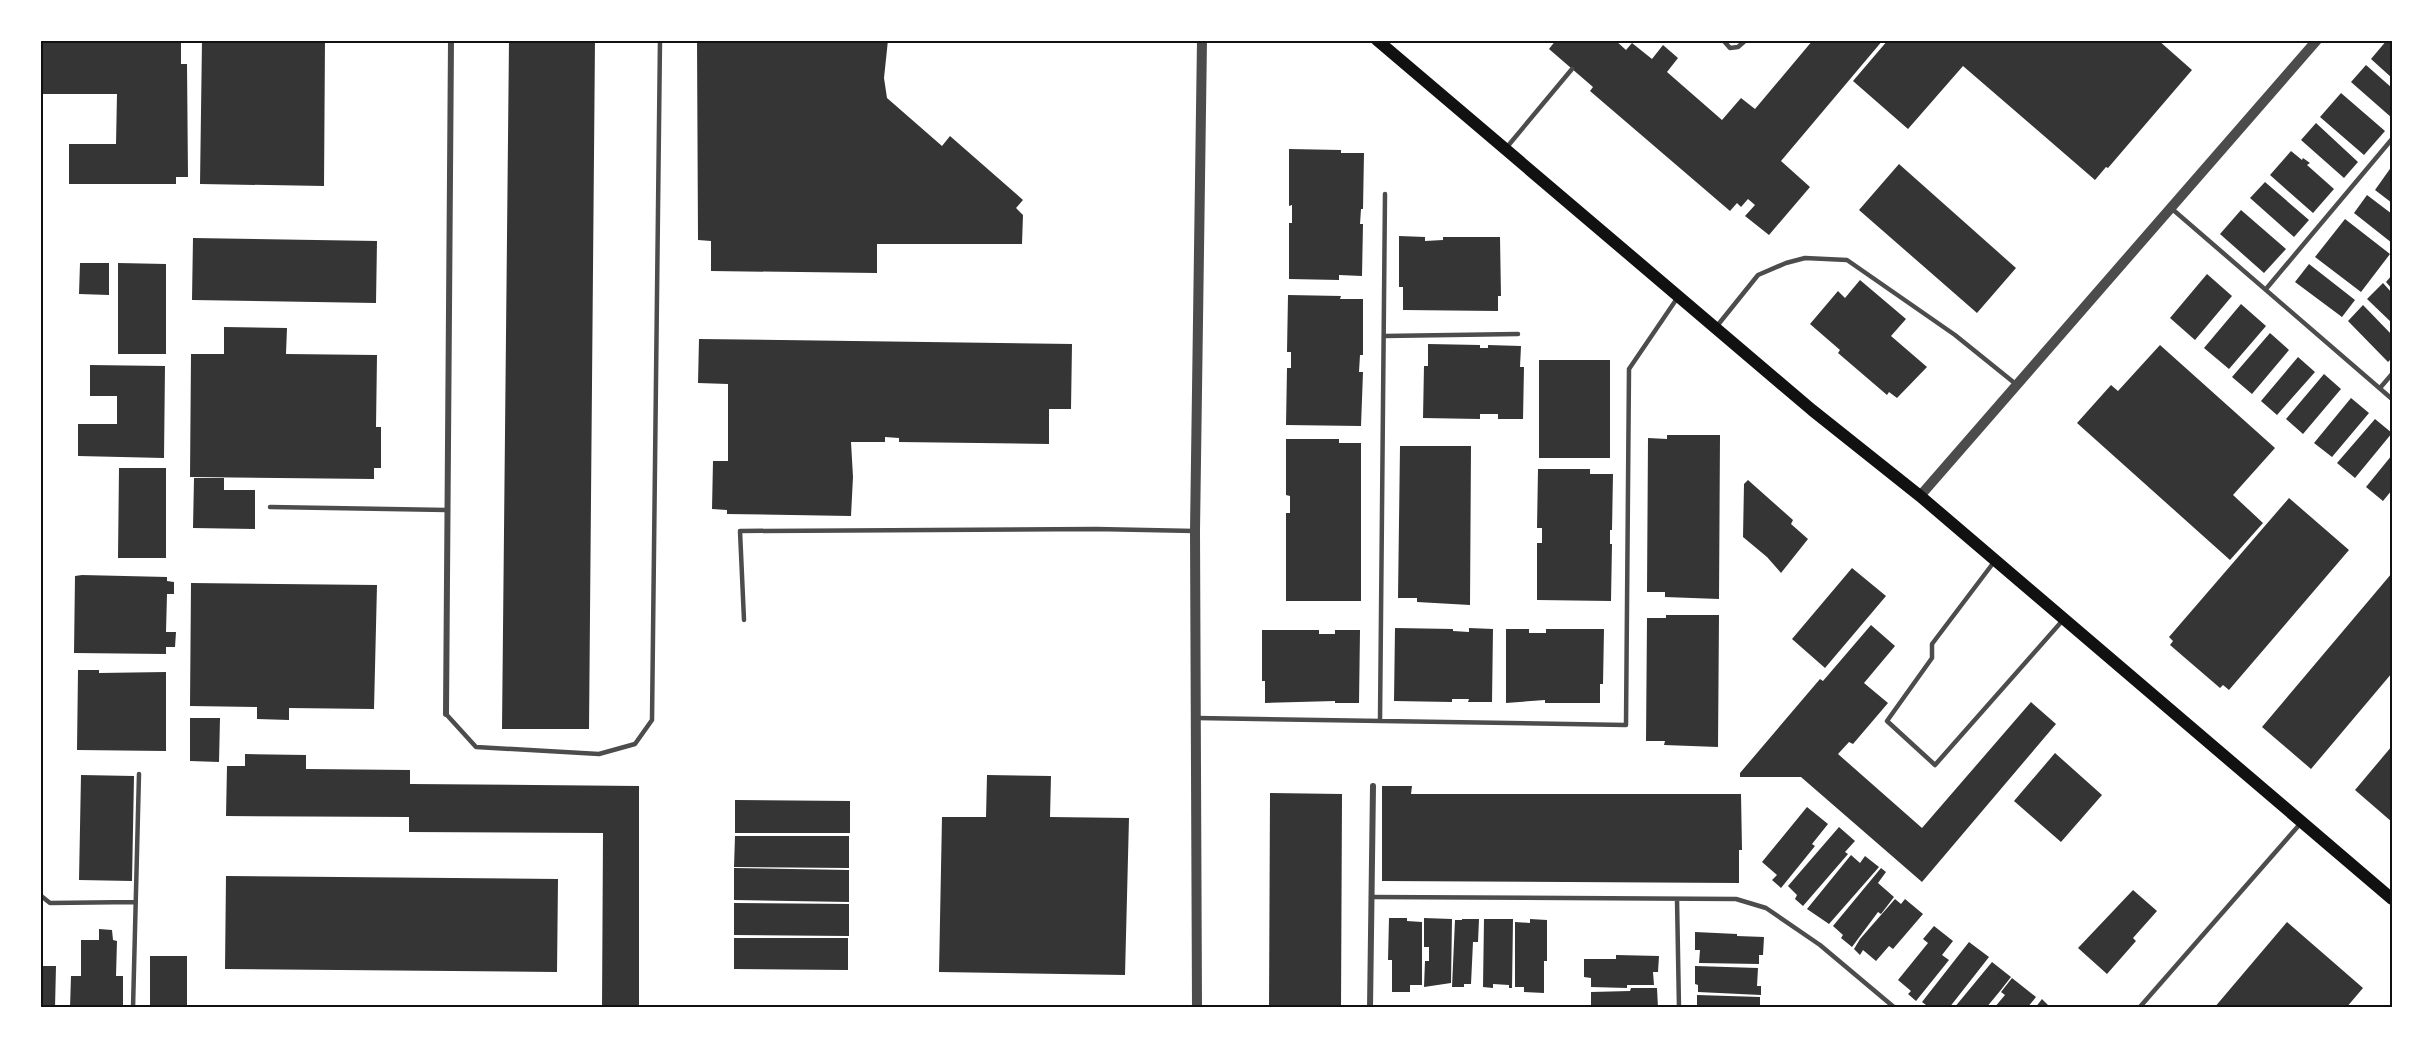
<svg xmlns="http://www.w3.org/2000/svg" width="2433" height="1048" font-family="'Open Sans',sans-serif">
	<rect width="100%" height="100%" fill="#fff"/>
	<path fill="#353535" d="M40,40H181V64H187L188,177H176V184H69V144H116L117,94H40Z
		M202,40H325L324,186L200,184Z
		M509,40H595L589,729H502Z
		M697,40H888L884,78L887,98L942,146L950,136L1023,200L1016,208L1023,215L1022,244H877V273L711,271V241L698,240Z
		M1556,40H1615L1626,50L1632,43L1652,59L1663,45L1678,58L1667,72L1722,120L1741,98L1755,109L1813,40H1883L1781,161L1810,187L1769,235L1745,216L1755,205L1748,199L1741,207L1737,203L1730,211L1590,91L1593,87L1549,49Z
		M1888,40H2158L2192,70L2108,168L2106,167L2095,180L1963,66L1908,129L1853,81Z
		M2387,40H2392V78L2371,59Z
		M2366,65L2392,88V118L2351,82Z
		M2341,93L2385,131L2364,155L2320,117Z
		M2316,123L2358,162L2344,178L2301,140Z
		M1289,149L1341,150V153H1364L1363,209H1361L1360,224H1363L1362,276L1339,275V280L1289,279V223H1292V205L1289,206Z
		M2291,151L2302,160L2303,158L2310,163L2307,165L2334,189L2313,213L2270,175Z
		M1899,164L2016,268L1977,313L1859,210Z
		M2392,166V203L2375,190Z
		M2265,182L2309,220L2294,237L2250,198Z
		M2367,195L2392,214V243L2354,213Z
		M2241,210L2286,249L2264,273L2220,234Z
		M2345,219L2390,254L2361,292L2315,257Z
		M1399,236L1425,237V241L1443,240V237H1500L1501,296H1498V311L1403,310V287H1399Z
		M193,238L377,241L376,303L192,300Z
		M80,263H109V295L79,294Z
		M118,263L166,264V354H118Z
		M2309,264L2355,300L2342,317L2295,282Z
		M2207,274L2232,296L2195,340L2170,318Z
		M2392,275V289L2386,282Z
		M1860,280L1906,319L1891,336L1927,367L1897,398L1889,392L1887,395L1838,353L1840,350L1810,324L1838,291L1845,298Z
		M2383,283L2392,293V323L2367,299Z
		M1288,295L1341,296L1340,299H1363V355H1360L1359,372H1363L1361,426L1286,425L1287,368H1291V352H1287Z
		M2241,304L2266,326L2229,369L2204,348Z
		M2363,305L2392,335V358L2388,362L2348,321Z
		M224,327L287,328L286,354L377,355L376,427H381V468H374V479L190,477L191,354H224Z
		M2270,333L2289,350L2252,394L2232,377Z
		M699,339L1072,344L1071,409H1049V444L899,442V438L885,437V442H851L853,477L851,516L727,514V510L712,509L713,461H728V384L698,383Z
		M1428,344L1480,345V348H1488V345L1521,346L1520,367H1524L1523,419H1498V414H1480V419L1423,418L1424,366H1428Z
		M2160,345L2275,448L2233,495L2263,523L2230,560L2077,423L2111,385L2118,391Z
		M2298,357L2315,372L2277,415L2261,401Z
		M1539,360H1610V458H1539Z
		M90,365L165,366L164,458L78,456V424H117V396H90Z
		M2324,374L2341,389L2303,434L2286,419Z
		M2351,398L2369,413L2332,457L2314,443Z
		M2375,419L2392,433L2355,478L2337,463Z
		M1667,435H1720L1719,599L1665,597V592H1647L1648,438L1667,439Z
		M1286,439H1339V443H1361V601H1286V513H1290V496L1286,495Z
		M1400,446H1471L1470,605L1417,602V598H1398Z
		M2392,455V490L2383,501L2366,487Z
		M119,468H166V558H118Z
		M1538,469H1590V474H1613L1612,530H1610V544H1612L1611,601L1537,600V543H1542V528H1537Z
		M194,478H224V490H255V529L193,528Z
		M1748,480L1793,520L1791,524L1808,539L1781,573L1767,557L1743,537L1744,484Z
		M2289,498L2349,550L2229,690L2223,685L2220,688L2170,645L2173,641L2169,637Z
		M1852,568L1886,596L1825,668L1792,639Z
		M2392,573V673L2311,769L2262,727Z
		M82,575L167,577V581L174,582V594H167L166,632H176L175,647H166V654L74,653L75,576Z
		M191,583L377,585L374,709L289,708V720L257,719V707L190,706Z
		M1666,615H1719L1718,747L1664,745L1665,741H1646L1647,618H1666Z
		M1871,625L1895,646L1864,683L1888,703L1853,744L1849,742L1838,754L1922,828L2031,702L2056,724L1922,882L1801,777H1740V773L1820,679L1823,681Z
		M1395,628L1453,629V631L1469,632V628L1493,629L1492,702H1468L1469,699H1452V702L1394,701Z
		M1506,629H1529V633H1546V629H1604L1603,684H1600V703H1545V700L1506,703Z
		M1262,630H1319V634H1335V630H1360L1359,703H1335V701L1265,703V681H1262Z
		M78,670H99V673L166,672V751L77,750Z
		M190,718H220L219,762L190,761Z
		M2392,746V822L2355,790Z
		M2055,753L2102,795L2061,842L2014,801Z
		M245,754L306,755V769L410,770V784L639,786V1008H602L603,833L409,832V817L226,816L227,766H245Z
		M81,775L134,776L132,881L79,880Z
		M987,775L1051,776L1050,817L1129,818L1125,975L939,972L942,817H986Z
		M1382,786H1412L1411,794H1741L1742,850H1739V883L1382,881Z
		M1270,793L1342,794L1341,1008H1269Z
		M735,800L850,801V833H735Z
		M1807,807L1828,824L1812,844L1815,846L1781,888L1772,880L1777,875L1762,862Z
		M1839,827L1855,841L1845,852L1848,854L1803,906L1795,899L1797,895L1788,886Z
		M735,836H849V868L734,867Z
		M1851,855L1860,863L1865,856L1879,867L1829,924L1807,909Z
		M734,868L849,870V902L734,900Z
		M1881,868L1886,872L1878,883L1894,897L1881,914L1878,912L1852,947L1841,938L1843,935L1833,926Z
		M226,876L558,879L557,972L225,969Z
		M2133,890L2157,911L2133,938L2136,941L2107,974L2078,948Z
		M1895,899L1901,904L1905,899L1923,914L1893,949L1889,946L1876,961L1863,950L1860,955L1854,949L1860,939Z
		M734,903L849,904V936L734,935Z
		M1389,918H1407V921L1422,922V985H1410V992H1392V960H1388Z
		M1424,918L1452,919L1451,983L1424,987L1425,961H1429V947H1424Z
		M1462,919H1479L1478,942H1473L1471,984H1464V987H1452L1455,920H1462Z
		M1484,919H1513L1512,988H1509V985L1493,984V988L1483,987Z
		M1530,919L1547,920V961H1544V993L1524,992V987H1515V922L1530,923Z
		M2287,922L2363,988L2346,1008H2214Z
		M1934,926L1953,941L1942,955L1949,960L1916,1001L1908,994L1911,991L1898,980L1928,943L1923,939Z
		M99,929L112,930L113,940L117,941L116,976H123V1008H70L71,976H81V940H99Z
		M1695,932L1737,934V936L1764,937L1763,955H1759V964L1699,963L1700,950H1695Z
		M734,938H848V970L734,969Z
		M1969,942L1989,957L1949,1008H1930L1922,1002Z
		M1616,955L1659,956L1658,972H1653L1654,985H1627V988L1591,987V978L1584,977V959H1616Z
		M150,956H187V1008H150Z
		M1992,962L2011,977L2000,991L1986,1008H1954Z
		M40,966H56L55,1008H40Z
		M1695,966L1758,968L1757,986H1761V995L1698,992V985L1695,984Z
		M2012,978L2036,997L2027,1008H1994L2005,995L2001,992Z
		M1631,988H1657L1658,1008H1591V992L1630,991Z
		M1697,995L1760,997V1008H1697Z
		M2042,999L2051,1008H2035Z"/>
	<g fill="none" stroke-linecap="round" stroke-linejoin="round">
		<path stroke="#4c4c4c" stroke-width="4.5" d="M1723,40L1730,48L1738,47L1746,40
			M1507,147L1572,69
			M2171,208L2392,399
			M2266,289L2392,139
			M1717,326L1758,275L1786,263L1805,258L1847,260L1955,335L2017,385
			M1384,336L1518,334
			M2380,388L2392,374
			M270,507L447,510
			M1994,562L1932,644V658L1887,721L1935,765L2063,620
			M744,620L740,531L1096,529L1195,531
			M446,714L476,747L599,754L635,744L652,720L660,40
			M1197,718L1626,725L1629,369L1678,297
			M1380,721L1385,194
			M40,895L50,903L135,902
			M1371,897L1736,899L1766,908L1820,945L1895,1008
			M1677,899L1679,1008
			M133,1008L139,774
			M2139,1008L2300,824"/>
		<path stroke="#4c4c4c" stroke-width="6" d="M446,714L451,40
			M1370,1008L1373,786"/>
		<path stroke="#4c4c4c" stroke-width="10" d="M1920,496L2317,40
			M1197,1008L1195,531L1202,40"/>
		<path stroke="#111" stroke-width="12" d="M1377,40L1812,410L1920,496L2392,899"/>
	</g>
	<rect width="2433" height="1048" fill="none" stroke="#ffffff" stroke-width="84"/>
	<rect x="42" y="42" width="2349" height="964" fill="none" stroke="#111" stroke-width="2"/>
</svg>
